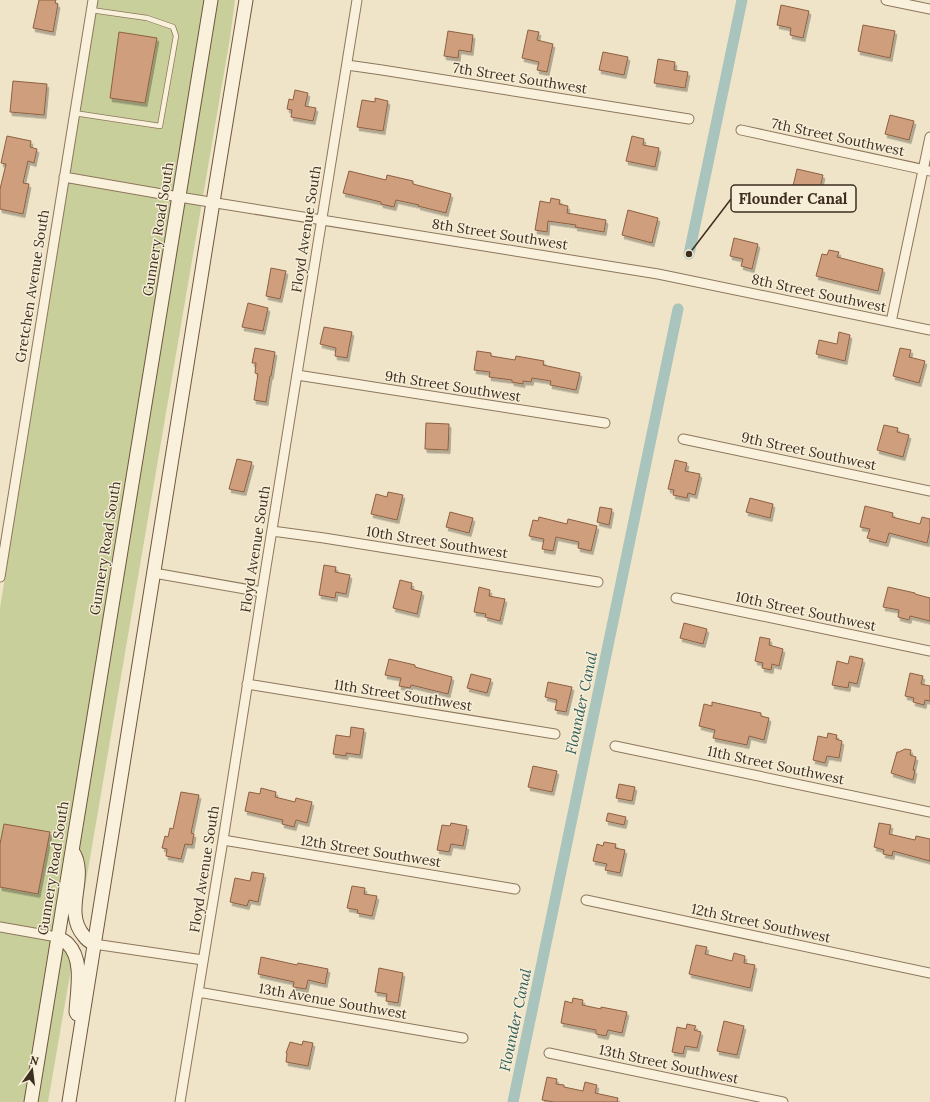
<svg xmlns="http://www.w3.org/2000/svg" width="930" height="1102" font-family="Lora,serif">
	<defs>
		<filter id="shadow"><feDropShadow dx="2" dy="3.5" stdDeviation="0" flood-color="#0004"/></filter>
	</defs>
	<rect width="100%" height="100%" fill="#f0e4c8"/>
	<path fill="#c9cf9b" d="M98,0H205L67,847L64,849L66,852L26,1102H0V608Z
		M217,0H235L230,38L81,911C82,890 88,867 78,848Z
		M62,947C68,950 70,957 72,963L48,1102H37Z"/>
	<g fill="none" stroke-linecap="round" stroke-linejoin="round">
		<path stroke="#a9c4bc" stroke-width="11" d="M689,254L742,0
			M513,1102L678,309"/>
	</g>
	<path fill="#cf9f7d" stroke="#8d5f41" filter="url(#shadow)" d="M39,0H56L55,3L58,4L53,32L33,28Z
		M781,5L809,11L803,38L790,35L791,28L777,25Z
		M863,25L895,31L890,58L858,51Z
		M528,30L539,32L537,40L553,44L547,72L537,70L539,62L522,58Z
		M448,31L473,35L471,52L459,50L458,58L444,56Z
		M119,32L157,38L145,103L110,98Z
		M603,52L628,57L624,75L599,70Z
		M658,59L675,62L674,70L688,72L685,88L654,83Z
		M13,81L47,84L44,115L10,112Z
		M295,90L308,93L305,106L316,108L313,121L291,117L292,110L287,109L289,99L293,100Z
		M375,98L388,101L383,131L357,127L362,100L375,102Z
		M890,115L914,121L909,140L885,134Z
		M7,136L31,141L30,147L37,149L34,163L28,161L23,183L29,184L23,214L0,209V189L6,164L1,163Z
		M632,136L644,139L643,145L659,148L655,167L626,161Z
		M797,169L823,175L819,192L793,186Z
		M349,171L386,180L387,175L413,181V184L451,194L446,213L418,206L419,205L396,200L394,207L381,204V202L343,193Z
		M551,198L560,200L559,204L568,206L567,213L606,220L604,232L575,227L576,225L548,221L547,232L535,230L540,201L550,203Z
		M628,210L658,218L652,243L622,235Z
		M734,238L758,244L752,269L741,266L743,259L730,256Z
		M829,250L839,252L837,257L883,269L878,291L816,276L822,254L827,255Z
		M271,268L286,271L280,299L266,296Z
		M248,303L268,308L263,331L242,327Z
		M324,327L352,332L347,358L335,356L336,348L320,344Z
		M839,332L850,335L845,361L816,354L819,340L837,344Z
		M255,348L275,352L271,376H270L266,402L254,400L258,374L255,373L256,363H252Z
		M900,348L911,350L909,357L925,361L919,383L893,376Z
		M477,351L491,353V356L515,360L516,356L544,361L543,365L580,373L576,390L550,385L551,381L532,378L531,382L523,381V384L512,382V380L489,377L490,372L474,370Z
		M426,423L449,424L448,450L425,449Z
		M884,425L898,428L897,432L909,435L903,457L877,450Z
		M237,459L252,462L244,492L229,489Z
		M675,460L687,463L685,471L700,474L695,495L688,493L687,498L673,495L674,490L668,489Z
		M388,492L403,495L397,520L371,514L376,494L387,497Z
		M750,498L773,504L770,518L746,512Z
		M865,506L893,513L892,517L920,524L922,517L930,519V530L927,543L889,533L886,543L867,538L870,529L860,527Z
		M600,507L612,509L609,525L597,522Z
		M450,512L473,518L469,533L446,527Z
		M539,517L567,524L568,519L597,526L591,551L578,548L579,542L556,537L553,551L542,549L544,539L529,536L533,520L538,521Z
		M324,565L336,567L335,572L350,575L346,594L336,592L335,598L319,595Z
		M400,580L412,583L411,589L422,592L417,614L393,608Z
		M479,587L490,590L489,596L505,599L500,621L485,617L486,614L474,612Z
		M888,587L915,593V594L930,598V621L910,616L909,620L898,617L899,610L883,607Z
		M684,623L707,629L703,644L680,638Z
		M760,637L770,639L769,645L783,649L779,666L772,664L771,670L762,668L763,663L755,661Z
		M850,656L863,659L857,684L849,682L848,688L832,685L837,661L848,664Z
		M389,659L415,665V667L452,677L448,694L411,685L410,688L399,686L401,678L385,675Z
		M910,673L923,676L921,684L930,686V701L925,700L924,705L913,702L914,698L905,696Z
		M471,674L491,679L487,693L467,688Z
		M548,682L572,687L566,712L555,710L557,700L545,697Z
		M712,702L761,713V716L769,718L764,740L749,736L747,745L713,738L715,730L699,726L704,704L712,706Z
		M351,727L364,729L360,755L346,753V756L333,754L336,735L350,737Z
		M828,733L837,735L836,739L842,741L839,758L827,756L825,763L813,760L818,736L827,738Z
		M905,749L911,750L910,755L916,757L913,770H915L913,780L891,773L897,752H899Z
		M533,766L557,771L552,792L528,787Z
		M619,784L635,787L632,801L616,798Z
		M261,788L276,792L275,797L295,802L296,798L312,802L307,823L296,820L294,827L282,824L283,820L245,811L249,792L260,794Z
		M181,792L199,795L191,833L194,834L192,845L185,844L181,859L166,856L167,849L162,848L165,836L168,837L170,828L173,829Z
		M608,813L626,817L624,825L606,821Z
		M451,823L467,826L463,846L451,844L449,852L437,850L442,825L450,826Z
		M879,823L891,825L889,834L915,840L916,836L930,839V861L893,851L892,856L883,854L884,850L874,847Z
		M4,824L50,832L38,894L0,887V844Z
		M604,842L616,844L615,848L625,850L620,873L605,870L607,864L593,861L597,844L603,846Z
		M252,872L264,874L258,902L249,900L247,906L230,902L235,878L250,881Z
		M352,886L365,888L364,894L377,896L372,916L357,913L358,910L347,908Z
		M696,945L707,947L705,954L732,961L734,953L745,956L744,963L755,965L750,988L689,974Z
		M261,957L297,965L298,963L328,969L325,984L308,980L306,989L293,987L294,982L258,974Z
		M379,968L403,973L398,1003L386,1001L387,994L375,992Z
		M573,998L583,1000L582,1005L601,1009V1007L627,1012L622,1033L608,1030L606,1036L596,1034V1030L561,1023L565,1001L572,1003Z
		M724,1021L744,1026L737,1055L717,1051Z
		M687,1024L696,1026L694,1030L701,1032L697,1048L685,1046L683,1054L672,1052L677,1027L686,1029Z
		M303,1041L313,1043L308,1066L286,1062L287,1053H286L290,1042L302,1045Z
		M547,1077L557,1079L556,1084L564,1085V1087L583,1091L585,1082L597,1085L595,1093L618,1098L617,1102H554L542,1100Z"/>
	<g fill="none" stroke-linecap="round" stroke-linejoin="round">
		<defs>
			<path id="lane" d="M74,113L160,126L176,36L173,27L147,18L91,10"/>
			<path id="street" d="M886,0L930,9
				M347,65L382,70L689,119
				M741,130L930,171
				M64,177L179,197L658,274L930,330
				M891,322L930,137
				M297,375L605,423
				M683,439L930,491
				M272,531L324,538L598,582
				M154,573L262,592
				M0,577L93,0
				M676,598L930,651
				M247,684L555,734
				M615,746L930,812
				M223,840L515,889
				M586,900L930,973
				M0,927L57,937
				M94,944L203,960
				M198,992L463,1038
				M549,1053L783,1102
				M180,1102L223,840L262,592L357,0"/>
			<path id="secondary" d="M73,852C89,877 62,911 84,936C86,939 90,942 94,944
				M57,937C61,939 65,941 68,944C84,960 77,991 76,1012L77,1014
				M31,1102L211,0
				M69,1102L213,202L246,0"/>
		</defs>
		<use href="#lane" stroke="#8d765c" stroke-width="6"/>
		<use href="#street" stroke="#8d765c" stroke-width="11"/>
		<use href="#secondary" stroke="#6f573f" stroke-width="15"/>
		<use href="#lane" stroke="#faf1dc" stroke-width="4.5"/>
		<use href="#street" stroke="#faf1dc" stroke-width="9"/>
		<use href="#secondary" stroke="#faf1dc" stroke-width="13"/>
	</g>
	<g text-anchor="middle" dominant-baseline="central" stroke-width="3" stroke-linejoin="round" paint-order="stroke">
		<g font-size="14" fill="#3d2e20" stroke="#f7eed8">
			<text transform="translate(520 78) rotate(9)">7th Street Southwest</text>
			<text transform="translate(838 137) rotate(12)">7th Street Southwest</text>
			<text transform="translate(158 229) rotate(-81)">Gunnery Road South</text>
			<text transform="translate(306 229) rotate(-81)">Floyd Avenue South</text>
			<text transform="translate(500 234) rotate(9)">8th Street Southwest</text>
			<text transform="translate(32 286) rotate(-81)">Gretchen Avenue South</text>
			<text transform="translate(819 293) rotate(12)">8th Street Southwest</text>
			<text transform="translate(453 386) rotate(9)">9th Street Southwest</text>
			<text transform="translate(809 451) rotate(12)">9th Street Southwest</text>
			<text transform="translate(437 542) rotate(9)">10th Street Southwest</text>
			<text transform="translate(105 548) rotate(-81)">Gunnery Road South</text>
			<text transform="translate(255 549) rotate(-81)">Floyd Avenue South</text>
			<text transform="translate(806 611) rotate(12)">10th Street Southwest</text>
			<text transform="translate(403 695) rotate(9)">11th Street Southwest</text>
			<text transform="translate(776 765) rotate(12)">11th Street Southwest</text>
			<text transform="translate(371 851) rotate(9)">12th Street Southwest</text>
			<text transform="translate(53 868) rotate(-81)">Gunnery Road South</text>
			<text transform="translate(204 869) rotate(-81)">Floyd Avenue South</text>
			<text transform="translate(761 923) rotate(12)">12th Street Southwest</text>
			<text transform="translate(333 1001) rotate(10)">13th Avenue Southwest</text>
			<text transform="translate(669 1064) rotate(12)">13th Street Southwest</text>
		</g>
		<g font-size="15" font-style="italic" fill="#2f5d5a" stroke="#f7eed8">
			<text transform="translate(581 703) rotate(-78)">Flounder Canal</text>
			<text transform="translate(515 1020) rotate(-78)">Flounder Canal</text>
		</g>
	</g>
	<path fill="none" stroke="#3d2e20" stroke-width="1.5" d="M689 254L731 199"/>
	<circle fill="#3d2e20" stroke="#f7eed8" stroke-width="1.5" cx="689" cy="254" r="4"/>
	<rect fill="#f7eed8" stroke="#3d2e20" stroke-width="1.5" x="731" y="185" width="125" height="27" rx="4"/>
	<g font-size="15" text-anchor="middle" font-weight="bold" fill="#3d2e20">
		<text x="793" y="204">Flounder Canal</text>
	</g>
	<g transform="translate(32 1070) rotate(14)" stroke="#f7eed8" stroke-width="3" paint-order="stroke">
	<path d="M0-3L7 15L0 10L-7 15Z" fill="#3d2e20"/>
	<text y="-6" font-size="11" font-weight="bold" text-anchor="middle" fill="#3d2e20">N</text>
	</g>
</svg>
